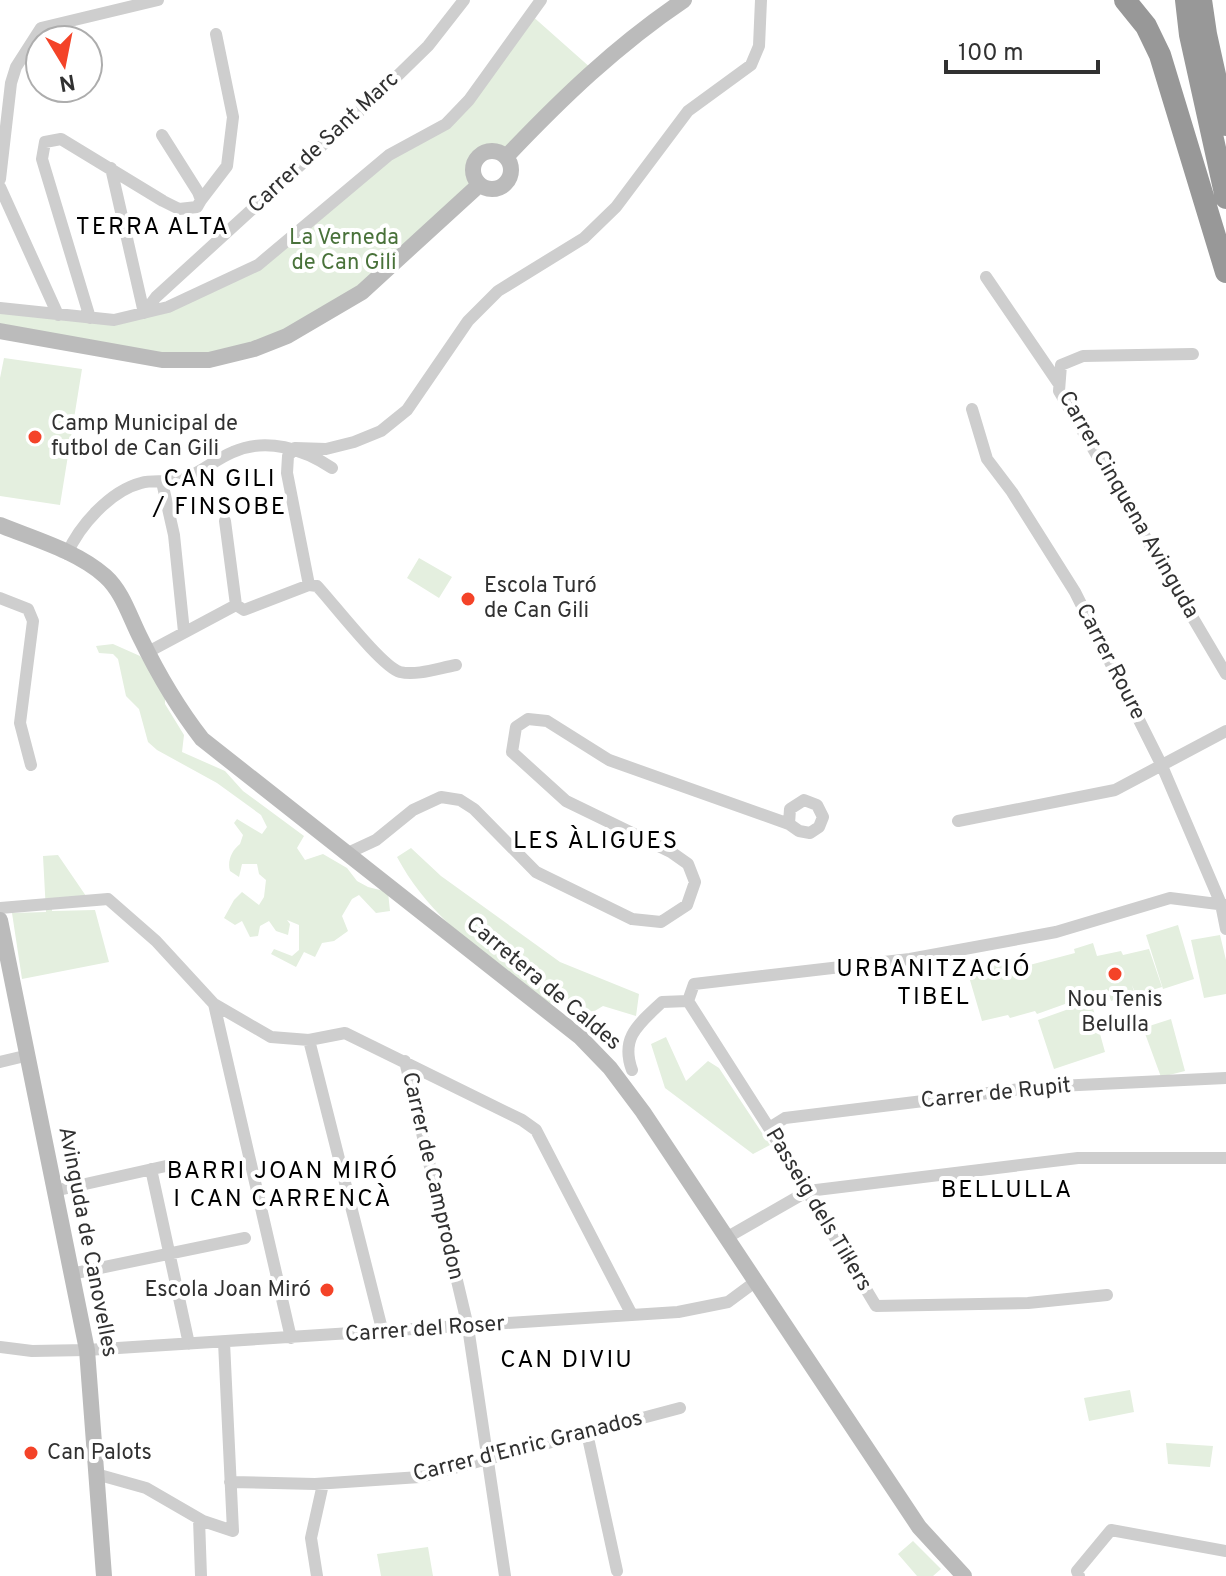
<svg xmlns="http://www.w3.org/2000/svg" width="1226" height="1576" font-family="Overpass,sans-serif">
	<rect width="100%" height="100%" fill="#fff"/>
	<path fill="#e4efdf" d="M530,14L592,69L506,157L500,152C478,150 468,166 479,185L328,313L209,360L0,331V308L130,318L258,265L389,155L446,124Z
		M4,358L82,369L60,505L0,496V378Z
		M419,558L452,577L439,598L407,578Z
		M113,644L140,656L165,690V704L184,735L182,752L225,771L243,791L304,836L297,848L305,860L323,854L347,868L357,881L368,887L388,892L390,911L376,913L359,895L352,899L342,916L348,931L334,941L322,943L315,957L304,952L296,967L271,954L274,949L292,956L299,950V925L287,920L290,924L288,935L276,931L269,921L260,926L258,936L250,937L242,921L235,925L224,918L234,900L242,892L259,905L264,897L266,880L259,874L257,864H242L239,877L230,871C227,861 232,850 240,844L243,835L234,823L237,819L262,834L267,827L261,815L217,783L157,750L148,742L139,709L126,696L118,659L113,654L99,653L96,646Z
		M411,848L441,876L560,962L639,994L636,1016L603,1006L593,1012L557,994L548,1007C494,962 431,921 397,857Z
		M58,855L86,896L52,899V911L95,910L109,962L22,979L12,913L46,912L43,856Z
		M1178,925L1194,979L1163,989L1146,935Z
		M1220,935L1226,960V994L1204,998L1191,940Z
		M1093,943L1097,956L1121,951L1123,955L1149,949L1162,987L1136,995L1132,985L1134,992L1111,1001L1107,989L1037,1014L1035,1011L1010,1018L1008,1015L982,1021L967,970L1020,961L1022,967L1075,953L1074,949Z
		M1091,1001L1105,1052L1054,1069L1038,1020Z
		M1171,1019L1185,1071L1161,1077L1143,1028Z
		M666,1037L686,1081L708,1061L719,1068L770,1145L753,1154L665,1088L651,1044Z
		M1130,1390L1134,1412L1089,1421L1084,1398Z
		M1166,1443L1213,1446L1210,1467L1168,1464Z
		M913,1541L941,1569L933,1576H917L898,1554Z
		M428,1547L433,1576H381L377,1554Z"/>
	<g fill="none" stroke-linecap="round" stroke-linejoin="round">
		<path stroke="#cecece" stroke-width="12" d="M111,168L144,313
			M0,179L11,83L16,67L41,28L158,0
			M0,187L58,315
			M201,200L227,166L233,117L216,34
			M986,277L1059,384
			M0,308L114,320L168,307L258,265L389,155L446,124L469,100L541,0
			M144,313L156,297L386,87L428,46L464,0
			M90,318L42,159L45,142L61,139L163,201L179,209L197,207L201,200L198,192L162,135
			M1193,354L1083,356L1061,365L1059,391L1226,674
			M972,409L987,459L1012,492L1075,592L1162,766L1221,904L1226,929
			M295,448L326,449L354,442L381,431L407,410L468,321L498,291L584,238L616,207L688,111L751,65L759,46L761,0
			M295,448L288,456L287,473L309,585
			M162,482L174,535L184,632
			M225,521L236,605
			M67,554C79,526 110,491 141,483C155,479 170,484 184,479C202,472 216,459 233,452C266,437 304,449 332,468
			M0,598L28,609L33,621L20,723L31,765
			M148,652L236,605L244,610L309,585L317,586C333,603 382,667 400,672C417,676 439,668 456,665
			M958,821L1115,790L1226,731
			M348,853L376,840L413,810L441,797L460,800L474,809L536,872L632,919L661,922L687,905L695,882L688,864L671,852L566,801L512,752L516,727L528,719L547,721L609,760L789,824L799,831L810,833L819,827L823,817L817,805L804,800L790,809L789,824
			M0,908L108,899L156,941L214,1004L271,1037L309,1040L345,1033L522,1120L536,1130L632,1315
			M688,1001L769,1128L876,1306L1028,1303L1107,1295
			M688,1001L694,984L910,959L1056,932L1170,898L1226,905
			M214,1004L291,1338
			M309,1040L383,1333
			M405,1061L468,1327L505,1576
			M0,1062L29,1055
			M632,1070C620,1037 639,1024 662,1002L688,1001
			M769,1128L785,1118L1037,1087L1226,1078
			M151,1169L189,1344
			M54,1191L175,1164
			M726,1238L808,1191L1078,1158H1226
			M71,1274L245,1238
			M0,1347L32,1351L87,1350L678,1312L728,1302L755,1282
			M587,1433L617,1571
			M96,1474L146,1488L203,1521L233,1531L224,1342
			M230,1482L315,1484L420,1477L680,1408
			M199,1519L201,1576
			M317,1576L311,1538L323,1484
			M1079,1576L1077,1571L1111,1530L1226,1551"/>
		<path stroke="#bbb" stroke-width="16" d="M473 170a19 19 0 1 1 38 0a19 19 0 1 1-38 0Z
			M506,157C561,99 617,45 684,0
			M0,331L162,360H209L254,349L287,336L362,292L479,185
			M0,525C34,539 77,551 105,576C123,592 130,618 141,639C158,674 178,708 202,739L580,1037L610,1068L643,1112L919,1527L964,1576
			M0,920L87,1350L104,1576"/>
		<path stroke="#989898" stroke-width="22" d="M1125,0L1146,26L1160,55L1226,272
			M1186,0L1190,35L1226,198
			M1201,0L1206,34L1226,125"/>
	</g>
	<g fill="#f44328" stroke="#fff" stroke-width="3">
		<circle cx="35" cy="437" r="8"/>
		<circle cx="468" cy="599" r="8"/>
		<circle cx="1115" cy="974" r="8"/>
		<circle cx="327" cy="1290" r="8"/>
		<circle cx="31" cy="1453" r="8"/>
	</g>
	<g text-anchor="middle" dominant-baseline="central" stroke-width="8" stroke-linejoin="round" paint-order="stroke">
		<g font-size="22" fill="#313131" stroke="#fff">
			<text transform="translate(324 143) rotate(-43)">Carrer de Sant Marc</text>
			<text transform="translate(1128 505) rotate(60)">Carrer Cinquena Avinguda</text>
			<text transform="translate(1110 662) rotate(63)">Carrer Roure</text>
			<text transform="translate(543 984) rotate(40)">Carretera de Caldes</text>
			<text transform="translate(996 1094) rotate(-6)">Carrer de Rupit</text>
			<text transform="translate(432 1176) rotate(77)">Carrer de Camprodon</text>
			<text transform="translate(818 1210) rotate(59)">Passeig dels Til·lers</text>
			<text transform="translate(87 1242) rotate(79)">Avinguda de Canovelles</text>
			<text transform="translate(425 1330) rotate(-4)">Carrer del Roser</text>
			<text transform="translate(528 1447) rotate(-14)">Carrer d'Enric Granados</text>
		</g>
		<g font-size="22" fill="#49723a" stroke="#fff">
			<text x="344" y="238">La Verneda<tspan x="344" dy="25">de Can Gili</tspan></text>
		</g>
		<g font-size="22" fill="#313131" stroke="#fff" text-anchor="start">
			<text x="51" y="424">Camp Municipal de<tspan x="51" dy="25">futbol de Can Gili</tspan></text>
			<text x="484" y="586">Escola Turó<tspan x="484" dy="25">de Can Gili</tspan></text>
			<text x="1115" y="1000" text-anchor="middle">Nou Tenis<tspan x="1115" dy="25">Belulla</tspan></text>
			<text x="311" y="1290" text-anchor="end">Escola Joan Miró</text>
			<text x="47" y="1453">Can Palots</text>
		</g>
		<g font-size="24" letter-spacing="2" fill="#000" stroke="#fff">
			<text x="153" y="228">TERRA ALTA</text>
			<text x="220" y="480">CAN GILI<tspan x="220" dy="28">/ FINSOBE</tspan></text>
			<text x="596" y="842">LES ÀLIGUES</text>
			<text x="934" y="970">URBANITZACIÓ<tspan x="934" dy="28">TIBEL</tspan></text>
			<text x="283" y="1172">BARRI JOAN MIRÓ<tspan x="283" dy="28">I CAN CARRENCÀ</tspan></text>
			<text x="1007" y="1191">BELLULLA</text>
			<text x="567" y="1361">CAN DIVIU</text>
		</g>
	</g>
	<g transform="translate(64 64) rotate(170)"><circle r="38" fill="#ffffff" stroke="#adadad" stroke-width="2"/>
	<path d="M0-6L14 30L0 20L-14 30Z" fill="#f44328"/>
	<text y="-12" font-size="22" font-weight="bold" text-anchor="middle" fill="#313131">N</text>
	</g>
	<path d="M946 60v12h152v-12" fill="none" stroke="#313131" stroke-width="4"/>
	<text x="958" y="60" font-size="24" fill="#313131" stroke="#ffffff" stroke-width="6" paint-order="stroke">100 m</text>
</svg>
